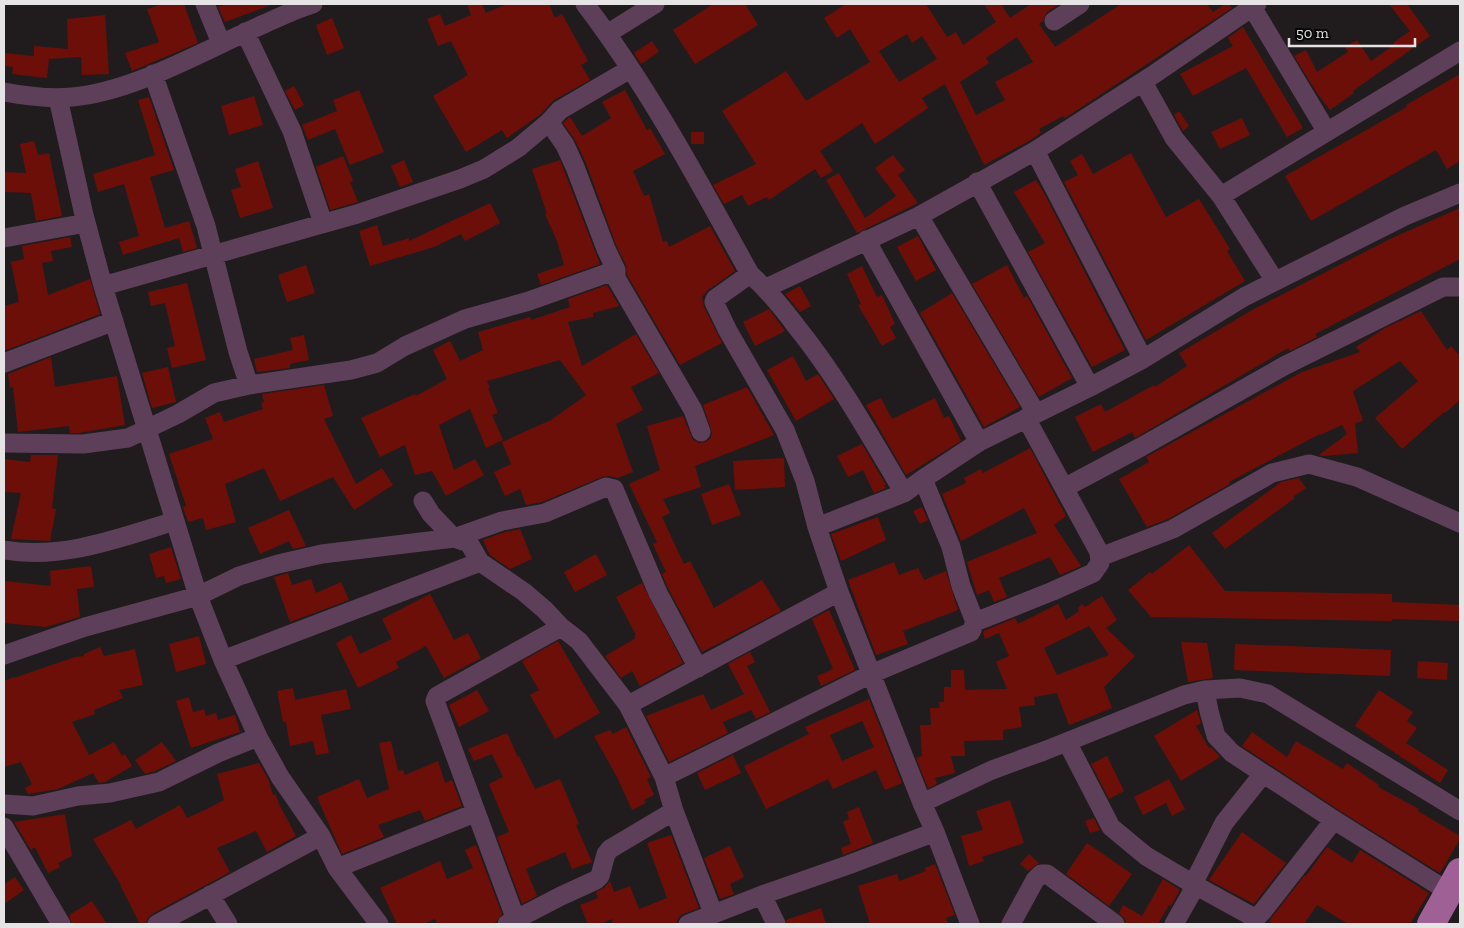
<svg xmlns="http://www.w3.org/2000/svg" width="1464" height="928" font-family="'Zilla Slab',serif">
	<rect width="100%" height="100%" fill="#201c1d"/>
	<path fill="#6d0f09" fill-rule="evenodd" d="M163,4H184L198,43L132,71L125,53L159,42L147,9Z
		M228,4H271V5L225,22L218,7Z
		M467,4H482L486,13L507,4H549L555,18L562,14L588,61L581,65L590,80L554,100L541,114L507,138L502,130L466,152L433,96L468,75L451,41L438,46L427,19L440,14L445,26L471,15Z
		M713,4H745L758,25L695,64L673,30Z
		M846,4H926L947,37L956,32L963,45L996,22L984,4H1001L1010,18L1031,4H1060L1047,12L1043,21L1039,24L1055,47L1121,4H1207L1213,12L1225,4H1229L1232,8L1065,118L1063,116L1039,129L1041,133L1029,141L984,165L945,84L922,98L928,108L875,144L862,123L820,151L833,171L821,178L815,169L769,200L767,197L748,206L742,195L724,204L713,185L756,164L722,111L786,71L806,101L870,62L850,29L837,38L824,18ZM907,34L912,43L922,36L937,59L899,82L879,51ZM1017,37L1033,62L995,82L1005,100L976,115L960,82L989,63L986,58Z
		M1389,4H1407L1430,36L1353,91L1354,93L1330,110L1317,93L1294,56L1306,50L1317,72L1348,52L1345,47L1357,40L1371,61L1394,45L1393,43L1410,31Z
		M105,15L109,74L82,75L81,57L49,59L47,78L12,74L13,67L4,66V53L34,56V46L68,49L67,19Z
		M332,18L344,48L327,55L316,25Z
		M1243,27L1303,128L1287,137L1246,68L1193,96L1180,74L1233,46L1228,38Z
		M652,41L659,52L641,64L634,53Z
		M1460,74V161L1447,169L1436,150L1311,221L1285,176L1407,107L1406,105Z
		M294,86L304,105L295,110L285,91Z
		M359,90L384,152L350,165L335,129L308,140L302,125L337,111L333,100Z
		M625,90L647,130L650,128L665,154L633,171L644,196L649,194L663,242L667,241L669,247L710,226L735,271L708,290L702,297L704,307L722,343L680,365L627,275L626,265L616,245L586,163L575,140L563,123L570,117L582,136L611,118L602,102Z
		M254,96L263,125L229,135L221,106Z
		M149,97L174,170L150,177L165,228L189,221L197,248L183,252L179,238L123,255L119,242L139,236L124,184L98,192L93,174L155,155L138,100Z
		M1179,111L1189,126L1183,131L1174,115Z
		M1242,118L1250,135L1220,149L1211,132Z
		M691,132H704V144H691Z
		M34,141L38,155L49,153L62,216L36,221L31,193L4,192V172L26,173L20,144Z
		M1131,153L1166,217L1199,199L1230,249L1227,251L1245,281L1146,340L1064,182L1078,175L1070,161L1082,154L1093,174Z
		M893,155L905,170L898,175L918,203L857,233L826,180L839,173L865,218L896,196L875,168Z
		M343,156L353,181L350,182L358,202L330,210L316,167Z
		M404,160L413,182L400,187L391,166Z
		M560,160L600,264L541,285L537,274L564,265L557,241L545,214H547L532,169Z
		M258,161L273,208L240,218L231,190L241,187L235,169Z
		M1036,180L1044,193L1125,350L1092,367L1028,252L1045,243L1014,192Z
		M490,203L500,223L465,241L461,234L434,247L370,266L359,231L377,225L383,246L409,238V241Z
		M1460,208V259L1315,334L1317,337L1290,351L1288,348L1135,438L1132,432L1093,452L1075,417L1101,404L1105,412L1154,385L1155,387L1187,366L1179,353L1254,309L1390,239Z
		M918,236L936,270L916,281L897,247Z
		M70,237L72,247L51,251L53,261L42,263L48,295L90,279L100,314L4,351V306L19,302L11,262L24,259L22,246Z
		M306,265L315,293L287,302L278,275Z
		M1007,265L1024,298L1027,296L1072,378L1039,397L972,284Z
		M862,266L877,297L882,295L895,324L890,327L896,338L882,346L858,305L861,304L847,274Z
		M187,283L206,360L172,368L167,348L175,346L165,303L151,306L148,292Z
		M607,285L619,306L593,313V317L568,322L582,366L636,334L659,373L631,387L643,410L616,424L633,472L618,478L609,476L602,477L542,502L526,505L520,489L505,496L494,472L511,464L502,442L551,420L586,395L560,360L487,381L490,388H488L498,413L492,415L503,440L486,448L470,409L439,425L454,470L475,459L484,475L446,496L432,471L415,475L405,445L380,457L361,418L392,404L415,394L416,396L447,379L433,350L450,341L460,361L483,350L478,332L530,317L531,320L570,307L568,299Z
		M800,286L811,306L800,312L785,294Z
		M952,293L1020,407L984,427L920,313Z
		M769,309L785,331L755,346L743,322Z
		M1421,311L1447,350L1451,346L1460,356V400L1445,413L1444,412L1402,449L1375,418L1418,381L1400,361L1353,391L1363,421L1355,423L1358,453L1323,456L1319,455L1347,434L1342,425L1320,435V434L1229,482L1230,484L1168,519L1147,527L1119,479L1149,462L1146,457L1302,372L1360,352L1356,347L1385,328Z
		M304,335L309,360L290,364V368L257,372L254,359L293,350L290,338Z
		M793,356L806,381L818,374L834,399L796,421L767,370Z
		M51,357L55,387L117,376L125,425L79,433H70L69,426L18,432L13,387L10,388L8,374Z
		M168,367L176,402L152,408L142,373Z
		M324,385L333,416L324,419L356,484L382,468L393,485L354,510L333,477L280,501L264,468L225,484L236,522L206,530L203,518L188,522L183,507L186,506L169,454L213,439L205,418L220,412L224,422L263,409L261,403L264,402L262,394Z
		M747,387L774,435L695,466L701,487L663,499L670,513L662,517L684,564L690,561L714,608L762,580L781,611L702,652L668,588L662,574L666,572L653,544L657,542L629,484L660,470L647,426L683,416L693,440L700,443L705,442L710,439L712,433L703,405Z
		M881,398L892,419L935,398L944,418L949,416L961,441L906,475L866,405Z
		M862,444L886,485H884L886,488L874,493L863,470L848,477L837,456Z
		M1030,448L1066,516L1054,525L1081,566L1060,575L1050,557L999,578L1007,597L994,602L989,590L977,595L967,562L1037,533L1024,508L961,541L942,494L966,483L964,478L981,469L983,473Z
		M31,455H58L52,508L56,509L50,541L11,539L21,493L4,492V459L30,462Z
		M784,458L785,487L735,490L733,461Z
		M1299,478L1306,488L1293,497L1295,498L1225,549L1212,533L1281,482Z
		M729,484L741,515L712,525L701,494Z
		M922,507L928,520L920,524L913,511Z
		M289,510L306,546L293,549L289,541L260,554L248,528Z
		M878,517L886,540L841,561L831,534Z
		M520,529L532,559L510,569L490,555L483,540L505,532Z
		M1189,545L1225,591L1392,594V602L1460,605V621L1392,619V621L1151,617L1128,590L1150,572L1152,574Z
		M171,547L181,579L166,583L164,576L156,578L149,554Z
		M596,554L607,575L575,592L564,572Z
		M894,562L899,575L918,568L924,580L946,571L958,610L903,631L908,644L876,655L848,580Z
		M91,566L94,587L77,589L80,617L46,627L4,623V581L51,586L50,571Z
		M288,573L292,585L311,579L316,593L341,582L349,600L290,622L274,577Z
		M642,583L683,663L640,686L632,671L621,678L605,656L636,638L634,636L636,635L616,597Z
		M430,594L454,640L468,633L481,658L444,678L426,646L396,662L399,668L358,688L336,643L351,635L360,654L392,639L382,619Z
		M1102,596L1117,620L1106,628L1135,656L1104,687L1112,708L1069,725L1057,693L1034,697L1035,705L1019,707L1022,727L1003,730V740L964,741L965,756H951L955,773L935,778L937,784L928,788L916,758L922,756L920,725H931L930,708H940L939,702H944V687H951V670H964L965,690L1007,689L996,662L1009,656L999,633L985,639L983,633L984,631L1015,618L1018,624L1058,604L1066,620L1079,611L1078,608L1082,604L1085,607ZM1089,626L1109,655L1057,675L1044,648Z
		M829,610L855,670L821,686L817,676L833,669L812,619Z
		M199,636L206,664L176,672L169,644Z
		M558,641L600,713L555,739L530,695L539,690L522,661Z
		M1181,642L1207,643L1213,678L1188,682Z
		M1235,644L1391,650L1390,676L1234,670Z
		M100,647L104,656L135,649L143,685L119,690L123,698L94,710L95,714L72,722L89,755L114,742L122,756L125,754L132,766L105,782L99,783L93,773L58,789L28,794L25,788L32,784L21,762L4,767V681L14,677V678L75,657L84,656V654Z
		M750,652L755,662L747,666L770,712L756,719L751,710L723,722L728,733L669,762L646,716L703,694L711,710L744,694L728,664Z
		M1418,661L1448,663L1447,680L1417,678Z
		M293,688L295,700L346,689L351,709L321,715L329,753L316,755L313,741L290,746L286,722H283L277,691Z
		M477,690L489,711L459,727L449,705Z
		M1379,690L1413,712L1407,721L1417,728L1406,743L1448,770L1440,783L1355,726Z
		M189,697L193,712L204,709L206,716L216,713L218,720L235,715L240,732L191,748L176,701Z
		M869,699L902,783L885,790L876,770L833,789L828,779L766,809L744,766L809,734L805,727ZM862,721L874,747L842,761L830,735Z
		M1197,710L1201,723L1196,726L1209,748L1211,747L1220,757L1181,781L1154,736Z
		M626,727L651,777L647,779L654,795L644,800L646,803L632,810L617,777L594,736L610,730L613,734Z
		M1252,732L1287,757L1296,741L1343,769L1347,763L1379,785L1378,787L1419,809L1418,811L1460,836V839L1440,873L1340,811L1242,746Z
		M507,733L518,757L519,756L535,789L560,779L579,824L576,825L592,862L572,869L565,852L526,869L537,896L522,904L497,837L509,832L489,784L503,777L492,754L474,761L468,749Z
		M391,741L398,771L403,770L405,775L438,761L445,783L452,780L462,806L425,821L420,810L378,825L384,837L342,854L317,797L359,779L367,798L389,789L379,743Z
		M162,742L176,761L155,771L145,774L135,760Z
		M733,755L741,773L705,790L697,773Z
		M1107,756L1124,791L1109,799L1091,764Z
		M259,763L268,779L273,795H276L279,804L296,836L267,852L256,831L217,848L230,872L152,914L148,918L146,923L140,924L120,885H121L93,839L131,820L136,829L180,805L187,818L209,808L224,800L217,774Z
		M1169,779L1185,809L1172,816L1166,803L1143,815L1134,797Z
		M1010,800L1024,843L982,857L984,861L969,866L961,836L983,830L976,811Z
		M859,807L873,843L843,855L841,848L851,844L843,822L849,819L847,812Z
		M65,814L72,856L58,863L60,867L48,873L35,847L31,850L14,822Z
		M1094,818L1100,830L1090,833L1085,821Z
		M1242,832L1286,863L1254,904L1209,880Z
		M671,835L699,908L683,914L679,917L676,924H613L612,919L600,924H588L580,905L598,898L596,892L604,888L610,881L614,892L630,886L639,909L667,898L647,843Z
		M1087,843L1132,874L1109,906L1066,874Z
		M476,845L502,914L496,922L492,924H438L435,919L423,924H397L380,888L440,861L447,879L473,868L465,850Z
		M730,846L744,877L730,884L734,894L720,899L704,858Z
		M1327,847L1352,863L1360,850L1429,893L1410,924H1348L1317,905L1304,924H1275L1269,921L1305,875L1306,876Z
		M1029,854L1039,863L1028,871L1020,864Z
		M935,864L955,915L946,918L948,924H870L858,886L897,874L899,881L926,871L925,868Z
		M15,877L24,890L4,904V884Z
		M1163,879L1180,890L1171,906L1169,905L1158,924L1126,923L1125,919L1119,913L1123,905L1142,916Z
		M92,901L107,924H72L69,915Z
		M821,908L826,924H787L786,920Z"/>
	<g fill="none" stroke-linecap="round" stroke-linejoin="round">
		<path stroke="#5e3f59" stroke-width="19" d="M205,4L221,43
			M585,4C649,88 699,182 750,274C768,290 782,307 796,326C838,378 870,436 904,493
			M1252,7L1327,132
			M1054,21L1080,4
			M245,32L292,131L323,223
			M607,34L655,4
			M153,74L206,226L238,352L249,385
			M1143,82L1174,138L1221,196L1275,281
			M4,92C25,96 50,99 72,97C134,92 206,49 264,24C280,17 296,9 313,4
			M58,98L84,215L103,286L198,596L223,660L258,737L280,777L321,836L337,868L379,924
			M549,122L565,145L575,167L606,249L616,270V278L693,410L701,432
			M1035,151L1143,359
			M977,182L1090,387
			M1221,196L1460,51
			M919,216L1036,413
			M4,238L86,223
			M866,240L979,442
			M750,274L715,299L714,302L728,331L785,430L805,481L817,527L839,592L922,803L935,832L970,924
			M103,286L357,214L460,179L484,169L518,148L549,122L560,110L630,69
			M766,288L919,216L1035,151L1150,77L1257,4
			M4,363L114,321
			M4,443L83,444L128,438L178,414L214,393L249,385L351,370L377,363L405,346L465,319L529,301L616,270
			M923,479L951,547L961,586L975,622
			M1064,488L1141,447L1284,366L1443,287H1460
			M423,501L431,514L454,538L469,543L480,562L524,592L545,610L561,627L579,641L628,705L664,777L674,811L713,913
			M817,527L904,493L923,479L979,442L1090,387L1143,359L1244,297L1405,216L1460,193
			M4,550C63,560 119,538 175,521
			M1100,557L1173,529L1272,473L1309,464L1357,477L1460,523
			M4,655L85,627L198,596L239,576L278,564L322,554L454,538L502,521L545,513L606,487L614,489L658,593L698,668
			M223,660L480,562
			M1205,690L1209,711L1216,736L1232,753L1334,820L1449,892
			M628,705L839,592
			M1067,742L1111,827L1146,856L1193,884L1253,917L1258,916L1263,911L1334,820
			M664,777L871,674L971,632L975,622L1053,591L1093,573L1100,563L1099,552L1026,418
			M922,803L992,770L1044,751L1184,695L1205,690L1240,688L1268,694L1460,811
			M4,804L33,806L78,796L110,793L159,782L218,753L258,737
			M4,827L61,924
			M337,868L475,813
			M210,895L228,924
			M762,895L776,924
			M516,920L435,701L437,696L561,627
			M157,924L321,836
			M507,924L561,896L596,880L600,876L606,854L610,849L674,811
			M688,924L762,895L848,865L935,832
			M1011,924L1035,880L1041,874H1047L1115,924
			M1174,924L1191,894L1193,884L1224,823L1263,774"/>
		<path stroke="#9e6095" stroke-width="28" d="M1431,924L1460,872"/>
	</g>
	<rect width="1464" height="928" fill="none" stroke="#e5e3e3" stroke-width="10"/>
	<path d="M1289 38v8h126v-8" fill="none" stroke="#e5e3e3" stroke-width="2.5"/>
	<text x="1296" y="38" font-size="15" fill="#e5e3e3" stroke="#080707" stroke-width="4" paint-order="stroke">50 m</text>
</svg>
